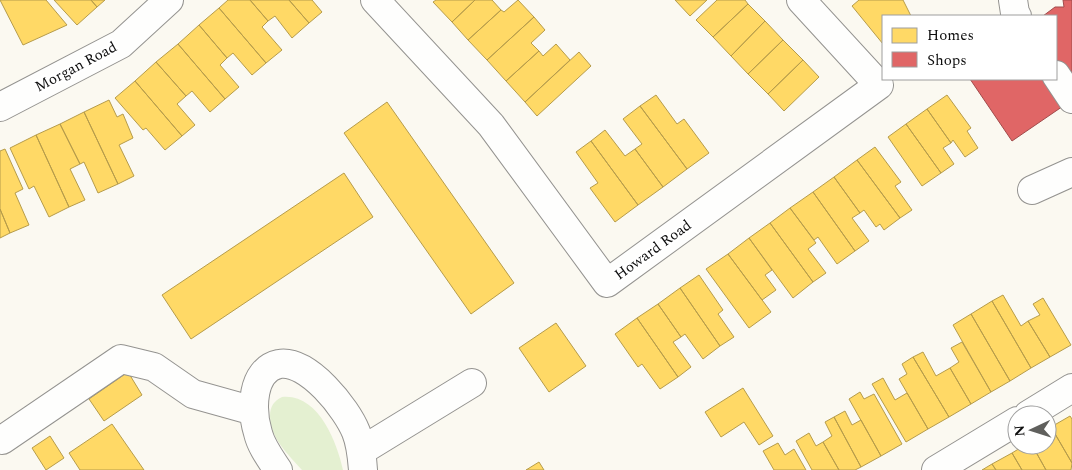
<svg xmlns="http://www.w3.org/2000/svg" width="1072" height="470" font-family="Spectral,serif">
	<rect width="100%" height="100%" fill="#fbf9f1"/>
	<path fill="#e4f0d1" d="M282,397C318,393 337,442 343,470H302C288,454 270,438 270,416C270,406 274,401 282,397Z"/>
	<path fill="#ffd966" stroke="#b69c4b" d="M0,0H46L67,25L23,45Z
		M54,0H91L97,7L77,25Z
		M91,0H105L97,7Z
		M228,0H250L268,21L262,27L282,50L266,63L219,8Z
		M250,0H289L309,23L292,38L275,16L268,21Z
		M289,0H312L322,12L309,23Z
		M436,0H475L452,22L433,2Z
		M475,0H492L501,10L468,40L452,22Z
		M518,0L534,17L487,60L468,40L501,10L504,12Z
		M675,0H707L690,16Z
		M717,0H745L748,4L713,37L696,20Z
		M859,0H903L911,16H883V44L852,6Z
		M748,4L765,21L731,56L713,37Z
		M219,8L266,63L252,75L233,53L227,58L199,25Z
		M534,17L545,30L531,43L539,51L506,81L487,60Z
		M765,21L783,40L748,74L731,56Z
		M199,25L227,58L220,65L239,87L225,99L178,44Z
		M783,40L803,60L768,94L748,74Z
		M178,44L225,99L210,112L192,91L186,96L156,62Z
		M556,44L570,60L525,102L506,81L539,51L543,56Z
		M579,52L591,66L537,116L525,102Z
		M803,60L819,77L784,111L768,94Z
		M156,62L186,96L177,104L195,125L182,136L135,81Z
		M135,81L182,136L165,150L146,128L143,130L115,98Z
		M656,95L677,124L684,119L709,153L687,169L640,106Z
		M947,95L971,128L967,131L978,148L965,157L953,140L951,143L927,109Z
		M109,100L117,117L123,114L133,138L119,145L134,176L118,184L84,112Z
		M387,102L514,283L471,314L344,133Z
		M640,106L687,169L663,187L635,149L642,144L623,119Z
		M927,109L951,143L943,148L954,164L941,173L906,124Z
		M84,112L118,184L98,193L84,162L80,164L60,124Z
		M60,124L80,164L70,169L85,200L69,207L36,135Z
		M906,124L941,173L922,186L888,137Z
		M605,130L625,156L635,149L663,187L638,205L591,141Z
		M36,135L69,207L49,217L34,186L29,189L10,148Z
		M591,141L638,205L615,222L590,188L598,183L576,152Z
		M875,147L901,182L895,186L912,210L900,218L857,160Z
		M5,149L23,189L15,193L29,225L10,233L0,209V151Z
		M857,160L900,218L884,230L880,224L876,227L864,210L860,213L834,177Z
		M344,173L373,217L191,339L162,295Z
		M834,177L860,213L852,218L869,241L855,251L813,192Z
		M813,192L855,251L837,264L818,237L814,240L790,208Z
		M790,208L816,243L808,249L826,273L813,282L770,223Z
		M0,209L10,233L0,238Z
		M770,223L813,282L793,298L749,238Z
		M749,238L772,270L765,275L776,290L762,300L728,254Z
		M728,254L771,312L749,328L706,269Z
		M699,275L723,310L718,314L734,337L720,346L680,288Z
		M680,288L720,346L703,359L685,334L681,337L658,304Z
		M1003,295L1021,326L1028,321L1050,357L1031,368L992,301Z
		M1043,298L1071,345L1050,357L1028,321L1040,315L1033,304Z
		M992,301L1031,368L1010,381L971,314Z
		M658,304L681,337L673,342L691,367L678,377L637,318Z
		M971,314L1010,381L991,392L953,325Z
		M637,318L678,377L660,389L642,364L638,367L615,334Z
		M556,323L586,366L549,392L519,348Z
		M962,342L991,392L971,404L950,368L959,362L951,348Z
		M923,352L936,376L950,368L971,404L949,417L913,357Z
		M913,357L949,417L928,429L899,379L907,374L902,364Z
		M128,372L142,395L104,421L89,399Z
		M883,378L895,400L907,393L928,429L906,442L872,384Z
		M743,388L773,436L759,445L744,422L721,437L705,412Z
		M860,392L864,399L874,394L902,444L881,456L849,399Z
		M845,411L852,425L861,420L881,456L861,467L834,417Z
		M1070,416L1072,419V463L1051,427Z
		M834,417L861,467L855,470H839L823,442L832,436L825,422Z
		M112,424L144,470H80L69,453Z
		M1051,427L1072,463L1071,470H1046L1032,445H1047V430Z
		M809,433L816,446L823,442L839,470H812L796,441Z
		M50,436L64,458L46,470L32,448Z
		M778,443L785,455L794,449L806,470H774L763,451Z
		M1025,445H1032L1046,470H1022L1012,453Z
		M1012,453L1022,470H996L992,464Z
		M539,462L544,470H526Z
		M992,464L996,470H982Z"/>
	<path fill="#e06666" stroke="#a14b4b" d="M1063,0H1072V100L1012,141L970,79H1056V16H1043L1055,7H1064Z"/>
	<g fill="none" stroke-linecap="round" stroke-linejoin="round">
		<defs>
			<path id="minor" d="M375,0L491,125L607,283L879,85L801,0
				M1013,0L1015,13L1017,16
				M1056,75L1072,99
				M0,107L121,44L169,0
				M1032,190L1072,172
				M1028,415L1072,388
				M2,440L121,359L154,367L193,394L254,411
				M361,451L472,383
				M278,470C270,458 261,446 258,433C251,410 251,370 279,364C308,359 347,409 356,432C361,444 362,457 363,470
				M936,470L1017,421"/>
		</defs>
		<use href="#minor" stroke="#949390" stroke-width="30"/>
		<use href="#minor" stroke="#fefefd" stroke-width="28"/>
	</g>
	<g text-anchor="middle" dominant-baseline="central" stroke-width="5" stroke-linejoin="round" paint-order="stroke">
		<g font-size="15" fill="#0d0d0d" stroke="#fff">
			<text transform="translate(76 67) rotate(-28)">Morgan Road</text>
			<text transform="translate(653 250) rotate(-36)">Howard Road</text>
		</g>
	</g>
	<rect x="882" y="15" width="175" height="65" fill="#ffffff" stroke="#9e9e9e"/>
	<rect x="892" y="28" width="25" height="15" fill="#ffd966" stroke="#9e9e9e"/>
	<text x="927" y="40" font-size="15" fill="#0d0d0d">Homes</text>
	<rect x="892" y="52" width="25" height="15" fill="#e06666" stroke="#9e9e9e"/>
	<text x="927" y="65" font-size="15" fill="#0d0d0d">Shops</text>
	<g transform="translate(1032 430) rotate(266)"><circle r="24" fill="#ffffff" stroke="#9e9e9e"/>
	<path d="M0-4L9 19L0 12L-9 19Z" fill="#60605d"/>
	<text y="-8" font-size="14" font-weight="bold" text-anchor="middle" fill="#0d0d0d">N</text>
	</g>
</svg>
